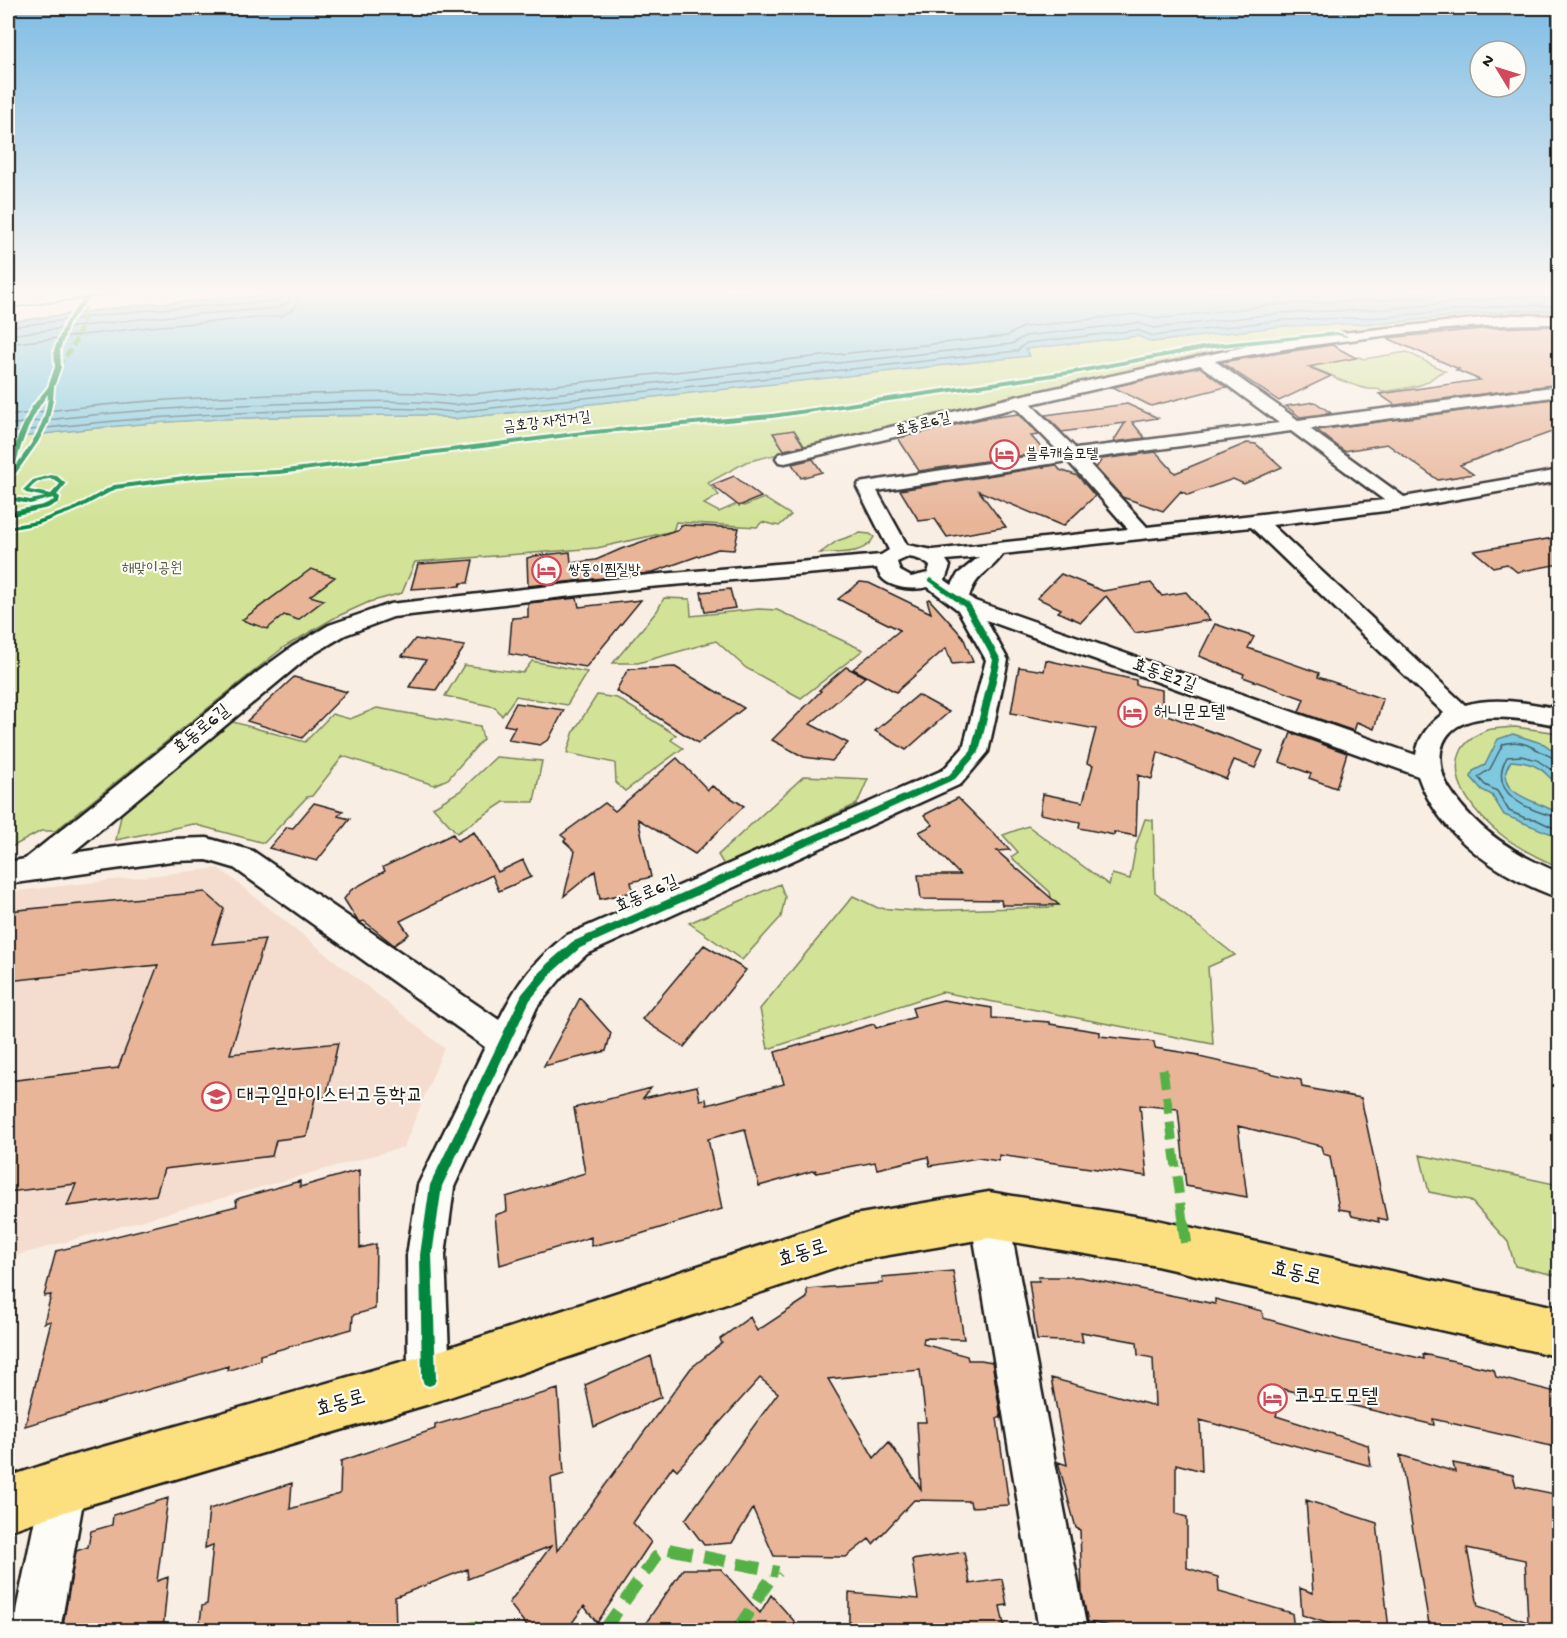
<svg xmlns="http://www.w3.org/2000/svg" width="1567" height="1638" font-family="'Gochi Hand','Poor Story',sans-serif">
	<rect width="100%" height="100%" fill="#f9eee4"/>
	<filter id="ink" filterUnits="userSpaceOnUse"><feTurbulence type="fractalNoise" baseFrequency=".0167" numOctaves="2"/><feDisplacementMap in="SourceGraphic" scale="12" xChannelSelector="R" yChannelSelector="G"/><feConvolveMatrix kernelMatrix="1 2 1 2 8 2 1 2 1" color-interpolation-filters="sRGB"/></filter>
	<g filter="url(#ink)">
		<path fill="#f4ddce" d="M219,868L444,1048L404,1147L8,1258V892Z"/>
		<path fill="#d2e397" stroke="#77805a" stroke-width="1.5" d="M1512,311H1559V319L1453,322L1152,368L963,408L746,462L708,483L719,495L704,504L719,512L739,503L744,506L764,498L791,515L779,526L762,522L757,527L676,522L673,531L597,548L415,562L402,593L369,602L336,617L284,647L55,831H41L8,849V439C148,418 290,415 432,415L453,419L1029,355L1024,349L1138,336L1152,342L1284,326Z
			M1292,347L1317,362L1359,357L1364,359L1407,352L1445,371C1435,373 1433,380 1425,383C1412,389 1396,389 1382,392L1378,389C1364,391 1348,382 1334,378L1335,377L1307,365L1281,349Z
			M860,533L870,534L874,537C865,556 838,552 820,553L837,541Z
			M664,598L690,599L691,616L759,609L777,610L863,650L801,698L746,668L716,641L638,663H613L657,611Z
			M532,661L587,672L567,705L516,696L502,716L495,707L445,696L464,665L523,673Z
			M597,695L617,698L676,735L671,740L683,748L625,791L616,783L615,763L567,753L574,731Z
			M377,708L480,726L483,739L448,779L434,785L343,756L312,796L307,797L264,843L193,824L116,840L122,811L226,720L305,742L332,714L350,719Z
			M1515,727L1559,733V867C1540,859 1520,849 1503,836C1478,817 1445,781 1462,749C1467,741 1478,733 1487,730C1496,728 1506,728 1515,727Z
			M496,757L542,761L534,802H504L457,833L433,807L460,791Z
			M804,776L868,779L857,804L724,865L718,855Z
			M1145,819L1153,820L1155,892L1235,955L1208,967L1213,1044L942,992L768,1049L760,1009L853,896L878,908L917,911L1053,907L1050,892L1011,857L1018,852L1003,835L1028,826L1109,885L1112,874L1130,879L1136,845Z
			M780,884L785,897L781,917L742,960L689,923Z
			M1420,1155L1559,1185V1276L1515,1266L1508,1242L1470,1200L1429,1192Z"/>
		<path fill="#7fc9df" stroke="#578491" stroke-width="1.5" d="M316,292H1559L1560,311H1512L1386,323L1284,326L1152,342L1138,336L1025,349L1030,356L453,419L432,415C290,415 148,418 8,439V322L146,304Z
			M1513,734L1544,744L1559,755V782C1547,779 1549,774 1540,769C1532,763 1521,762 1511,761C1488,795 1542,801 1559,814V837L1504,815L1492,795L1482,790L1471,777L1473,771L1485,765L1498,739Z"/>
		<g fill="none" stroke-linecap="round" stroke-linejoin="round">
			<path stroke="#44616a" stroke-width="1.5" d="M8,327L147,310L277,301L282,298L284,292
				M8,335L148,318L278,308L288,302L291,292
				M8,344L149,327L282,316L295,308L300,292
				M8,416C109,402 211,396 313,394C359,393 408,390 454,396L1007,336L1023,327L1136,314L1156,319L1282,304L1384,300L1477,292
				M8,425C109,411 211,405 313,403C359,402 408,399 454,405L1012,344L1025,336L1137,323L1154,328L1283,313L1385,309L1512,297L1560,298
				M8,433C109,419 211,413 313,410C359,409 408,406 454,412L1017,351L1026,343L1137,330L1153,336L1284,320L1386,317L1512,305L1560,306
				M1560,760C1538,754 1527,737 1503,744L1490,769L1478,777L1485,785L1497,791L1509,811L1525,818L1535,819L1560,831
				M1560,776L1537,760L1521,756L1507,757C1486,794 1529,811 1560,818"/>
		</g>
		<path fill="#e8b599" stroke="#1c1c1c" stroke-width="1.5" fill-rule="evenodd" d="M1560,326V384L1395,405L1379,394L1480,380L1456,370L1459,369L1387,338L1493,328Z
			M1332,345L1356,358L1308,367L1331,376L1279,401L1221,362Z
			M1200,367L1226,387L1151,406L1113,387Z
			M1560,398V429L1460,465L1473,474L1438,480L1387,444L1344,451L1317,430Z
			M1315,402L1331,413L1300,417L1286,406Z
			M1127,404L1158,418L1132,422L1145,438L1113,442L1125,423L1062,432L1045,415Z
			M1018,414L1039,435L1031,436L1045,452L919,471L898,438L981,419Z
			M794,430L804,446L784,450L773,433Z
			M1247,443L1256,444L1282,467L1244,484L1233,479L1188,495L1181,491L1163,511L1122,497L1096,468L1102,459L1156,452L1175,473Z
			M813,459L822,472L801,478L792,464Z
			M1056,465L1060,470L1078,476L1095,496L1063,526L979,491L1006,527L947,537L935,519L919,521L900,490Z
			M734,476L761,497L739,506L712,485Z
			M681,525L739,528L734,550L718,549L650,573L528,586L527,558L534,556L570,552L571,563L596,560L621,549L679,529Z
			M1560,537V564L1517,572L1507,564L1493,567L1474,551Z
			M473,560L468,583H461L460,586L411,589L418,564Z
			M311,569L335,577L310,596L324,600L298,620L284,615L267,629L242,620Z
			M1061,574L1103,591L1151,583L1162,596L1186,592L1210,620L1135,633L1106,596L1081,622L1058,612L1061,609L1037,598Z
			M860,582L869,583L931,613L927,600L929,599L963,637L973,662L952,664L946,648L896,692L853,669L900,630L838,599Z
			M730,589L735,608L705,612L701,592Z
			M577,598L579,607L641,600L586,667L509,654L512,618L528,617V603Z
			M1215,624L1254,637L1248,648L1319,673L1318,677L1383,699L1374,729L1357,722L1354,731L1299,712L1304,699L1243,677L1244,674L1199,656Z
			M415,639L465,646L436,690L409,687L426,660L402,656Z
			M1046,660L1136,680V685L1162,690V713L1263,751L1255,768L1234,760L1226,779L1158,752L1152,779L1138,775L1136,836L1114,832V835L1079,828L1080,822L1040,814L1043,794L1083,802L1093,765L1087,763L1096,729L1011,713L1019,667L1044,671Z
			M675,667L744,708L698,743L616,691L628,669Z
			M846,667L865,677L810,724L848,743L832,761L804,757L772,740L821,691L819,690Z
			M294,677L347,692L302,738L247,721Z
			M918,695L949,712L906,750L875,731Z
			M516,703L564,710L549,739L540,745L508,740L515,727L504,725Z
			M1291,733L1347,753L1336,788L1309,778L1311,774L1280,762Z
			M677,758L708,790L712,786L744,806L695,854L638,819L651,877L631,882L633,892L600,899L595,871L564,896L575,851L564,841L566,839L561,835L605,803L615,811Z
			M958,798L1010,850L997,851L1059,905H1002L1001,900L921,899L918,875H960L919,832L933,825L924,815Z
			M314,803L343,811L338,816L350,819L317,861L269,848L287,827L293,828Z
			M474,832L498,872L523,860L531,877L499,891L492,875L400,921L409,934L394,945L364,921L361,922L357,920L344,899L351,890L385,871L383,867L453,834L457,841Z
			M205,892L224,909L212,944L265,939L230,1054L338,1043L326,1097L315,1098L307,1136L276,1140L272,1156L164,1169L156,1195L67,1206L76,1184L8,1192V1081L118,1068L158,965L8,981V911Z
			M704,945L746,970L684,1047L642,1019Z
			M580,998L611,1033L606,1051L544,1066Z
			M943,1000L992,1008V1018L1050,1022V1024L1100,1032V1036L1154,1042L1155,1048L1199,1055V1057L1301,1080L1302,1087L1361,1098L1387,1220L1378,1218L1379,1222L1352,1216L1350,1211L1339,1209L1330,1156L1323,1154L1321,1146L1238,1126L1247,1197L1186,1186L1178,1109L1140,1105L1147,1176L999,1155V1161L978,1158L930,1166L928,1157L877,1169L875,1162L816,1173V1170L759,1186L745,1129L708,1139L722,1209L637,1235L591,1246V1237L500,1265L495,1215L507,1211L506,1197L585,1173L574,1108L651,1088L643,1098L697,1086L700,1100L706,1099L707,1105L784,1084L775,1052L874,1024L876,1028L915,1017L912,1008Z
			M359,1170L360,1248L376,1244L375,1309L353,1315L352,1329L260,1355V1360L227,1371L228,1366L25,1426L51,1321L44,1323L51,1295L44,1296L56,1251L237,1206L236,1200L240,1198L300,1181V1187Z
			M953,1271L964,1339L924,1338L923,1344L967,1356L968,1360H981L992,1362L1001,1418H997L1009,1505L971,1507L970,1501L914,1500L873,1544L869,1539L846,1557L774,1556L753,1509L732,1543L704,1545L685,1520L778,1393L760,1378L677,1470L673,1466L633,1523L651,1542L597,1623L584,1606L567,1630H530L509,1603L551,1546L468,1579L467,1569L395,1597L396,1630H199L202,1606L207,1604L213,1545L205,1548L209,1509L292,1483L290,1509L340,1494L341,1461L435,1429V1425L558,1389L564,1474L551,1478L557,1551L691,1368L722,1343L720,1339L750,1317L757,1331L807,1298V1289L883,1283L882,1277ZM920,1370L926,1422H917L921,1489L889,1442L874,1458L828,1379Z
			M1038,1277H1080L1215,1304V1299L1262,1311L1263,1318L1344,1341L1424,1359L1423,1354L1494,1370L1496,1377L1560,1393V1448L1433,1419L1434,1425L1283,1389L1276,1416L1368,1445L1371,1466L1200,1420L1202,1471L1176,1464V1514L1187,1517V1568L1218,1577L1219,1592L1292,1613L1294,1630H1132L1088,1622L1082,1594L1080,1530L1076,1528L1058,1462L1067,1465L1051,1378L1155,1406L1153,1358L1138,1355L1137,1342L1081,1332L1083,1342L1037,1340L1029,1281H1039Z
			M651,1356L661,1397L594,1427L585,1385Z
			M1400,1455L1455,1472L1453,1463L1513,1475L1516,1486L1560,1495V1630H1430ZM1467,1548L1525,1560L1528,1622L1478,1606Z
			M168,1498L157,1581L168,1577L163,1630H62L76,1551L88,1547L91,1531L112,1525L113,1515Z
			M1306,1500L1377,1523L1389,1630H1348L1302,1615L1300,1588L1313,1593Z
			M964,1552L970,1584L1002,1579L1007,1605L1000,1606L1005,1630H849V1593L918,1599L912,1560Z
			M683,1569H721L760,1613L771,1595L802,1630H641Z"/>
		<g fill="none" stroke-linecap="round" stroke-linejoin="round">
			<defs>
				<path id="minor" d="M1512,315L1560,316V324C1500,323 1441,329 1382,336C1326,343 1271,350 1215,361L1298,420L1560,386V396L1310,429L1404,497L1560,470V481L1401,509L1272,525L1465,705C1496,696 1529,703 1560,709V726C1527,719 1450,702 1441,751C1439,764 1443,780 1451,791C1475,829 1517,856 1560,873V898C1501,878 1439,837 1418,776L986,620L1008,660L988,752L961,784L587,954L562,977L537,1007L454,1187L445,1255L450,1379L444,1394L429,1400L414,1394L408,1379L407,1255L418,1185L485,1047L234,868L207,860L172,861L8,884V862L25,859L259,671L292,647L329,625L390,604L649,575L881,555L889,550L857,487L859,483L1059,452L1016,408L785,463L779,462L776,458L779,454L1019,396L1276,340ZM1200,365L1279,423L1076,449L1031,404ZM1291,431L1384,500L1147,527L1085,459ZM1068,461L1128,529L933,550L907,545L877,491ZM1251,527L1444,713C1430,723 1418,737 1416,755L975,601L969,597C977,572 989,574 1003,554ZM908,557C917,558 923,560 930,566L928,573L911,577L900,571L897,562ZM979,557L958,574L952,585L945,580L950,566L946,560ZM877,568C881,588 911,591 928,587L958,610L986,660L963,748L943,770L565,936C532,964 518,981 499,1020L253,851L207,838L172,839L72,853L308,657L345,635L393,617L649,587Z
					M989,1196L1002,1202L1008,1215L1087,1630H1039L970,1215L976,1202Z
					M64,1463L80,1469L86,1485L60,1630H12L42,1485L48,1469Z"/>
				<path id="major" d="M989,1192L1152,1219L1560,1308V1357L1152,1265L989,1238L854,1261L429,1404L64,1512L8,1531V1477L64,1458L429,1354L854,1215Z"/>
			</defs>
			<use href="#minor" stroke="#1c1c1c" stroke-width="5"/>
			<use href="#major" stroke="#1c1c1c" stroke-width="5"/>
			<use href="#minor" fill="#fdfcf7" fill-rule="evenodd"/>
			<use href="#major" fill="#fce080" fill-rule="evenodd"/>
			<path stroke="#55b145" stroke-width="4.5" stroke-dasharray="8 4.5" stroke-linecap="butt" d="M58,366C74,347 84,330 83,305"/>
			<path stroke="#55b145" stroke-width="9" stroke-dasharray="18 9" stroke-linecap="butt" d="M1163,1069L1183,1221"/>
			<path stroke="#55b145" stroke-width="12" stroke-dasharray="23 12" stroke-linecap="butt" d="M1183,1220L1187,1250
				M465,1630L474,1627L485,1630
				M604,1630L656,1557L668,1549L778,1572
				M737,1630L767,1584L778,1572"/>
			<defs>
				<path id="cycleway" d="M89,292H93L90,296L127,292H136L88,299L69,323L60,350L61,367L54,387L53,400L48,423L38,442L16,473H13L10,480L8,481V471L17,439L31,408L48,387L55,367L54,350L65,323L82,300L8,309V307L85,297ZM48,394C47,423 31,445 15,467C22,440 31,416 48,394Z
					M1337,332L1348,336L1346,337L1337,335L1213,348L1074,374L772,418L583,435L279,474L200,478L116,489L77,510L39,524L8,530V526L36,521L73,508L114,485L200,474L279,470L583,431L772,414L1074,370L1213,344Z
					M51,475L57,476L66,484L57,495L60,497L59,502L48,508L8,517V513L12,511L43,505L54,500L53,498L30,504L8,500V496L30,500L45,497L26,493L23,490L33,480ZM53,479L60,484L51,494L29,490C36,481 43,479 53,479Z
					M931,578L970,604L1001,660L979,752L955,779L580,948L555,970L530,1000L442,1186L432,1255L436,1379L434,1384L429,1386L424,1384L422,1379L420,1255L430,1185L522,994L547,964L572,942L949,775L971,751L993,660L964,607L929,581L928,580Z"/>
			</defs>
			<use href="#cycleway" stroke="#fdfcf7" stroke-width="4"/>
			<use href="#cycleway" fill="#00873e" fill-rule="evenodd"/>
		</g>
	</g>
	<linearGradient id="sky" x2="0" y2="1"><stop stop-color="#7ebce4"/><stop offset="0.56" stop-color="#fcf7f3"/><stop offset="1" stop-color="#fcf7f3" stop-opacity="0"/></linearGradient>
	<rect width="1567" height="521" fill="url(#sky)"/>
	<defs>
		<symbol id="hotel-ring" viewBox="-11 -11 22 22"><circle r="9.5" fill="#fdfcf7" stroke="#d1495b" stroke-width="1.5"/><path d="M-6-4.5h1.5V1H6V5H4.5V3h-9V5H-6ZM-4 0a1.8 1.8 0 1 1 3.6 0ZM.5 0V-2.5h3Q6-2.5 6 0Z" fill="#d1495b"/></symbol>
		<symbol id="school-ring" viewBox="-11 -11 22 22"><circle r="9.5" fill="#fdfcf7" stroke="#d1495b" stroke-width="1.5"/><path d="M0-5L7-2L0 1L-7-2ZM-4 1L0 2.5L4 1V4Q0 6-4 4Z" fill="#d1495b"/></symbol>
	</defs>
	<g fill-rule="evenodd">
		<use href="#hotel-ring" x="988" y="438" width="33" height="33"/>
		<use href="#hotel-ring" x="530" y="554" width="33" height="33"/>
		<use href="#hotel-ring" x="1116" y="696" width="33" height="33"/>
		<use href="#school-ring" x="200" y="1080" width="33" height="33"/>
		<use href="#hotel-ring" x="1256" y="1382" width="33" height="33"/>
	</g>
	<g text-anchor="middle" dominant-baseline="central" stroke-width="4.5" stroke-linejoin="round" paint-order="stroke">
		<g font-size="15" fill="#1c1c1c" stroke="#fdfcf7">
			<text transform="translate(547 423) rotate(-7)">금호강 자전거길</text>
			<text transform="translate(923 425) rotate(-14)">효동로6길</text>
		</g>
		<g font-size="15" fill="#1c1c1c" stroke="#fdfcf7" text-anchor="start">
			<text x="1026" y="455">블루캐슬모텔</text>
			<text x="568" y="571">쌍둥이찜질방</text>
		</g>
		<g font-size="15" fill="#535841" stroke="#fdfcf7">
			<text x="152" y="569">해맞이공원</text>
		</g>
		<g font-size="18" fill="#1c1c1c" stroke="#fdfcf7">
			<text transform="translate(1164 676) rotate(20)">효동로2길</text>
			<text transform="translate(202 730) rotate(-39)">효동로6길</text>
			<text transform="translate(647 895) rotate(-24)">효동로6길</text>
		</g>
		<g font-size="18" fill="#1c1c1c" stroke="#fdfcf7" text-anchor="start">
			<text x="1153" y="713">허니문모텔</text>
		</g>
		<g font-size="21" fill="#1c1c1c" stroke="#fdfcf7" text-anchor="start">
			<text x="237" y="1097">대구일마이스터고등학교</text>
			<text x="1294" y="1398">코모도모텔</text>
		</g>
		<g font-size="21" fill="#1c1c1c" stroke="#fdfcf7">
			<text transform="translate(803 1255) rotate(-17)">효동로</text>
			<text transform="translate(1296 1275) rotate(13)">효동로</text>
			<text transform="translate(341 1405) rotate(-16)">효동로</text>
		</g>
	</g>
	<rect width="1567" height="1638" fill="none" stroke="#fdfcf7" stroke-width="30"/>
	<rect x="15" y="15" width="1537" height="1608" fill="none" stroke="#1c1c1c" stroke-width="2" filter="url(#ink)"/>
	<g transform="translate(1498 69) rotate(308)"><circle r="28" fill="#fdfcf7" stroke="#a3a29f" stroke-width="1.5"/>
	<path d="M0-4.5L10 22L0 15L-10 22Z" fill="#d1495b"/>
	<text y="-9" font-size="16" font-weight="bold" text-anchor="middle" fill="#1c1c1c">N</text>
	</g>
</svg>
